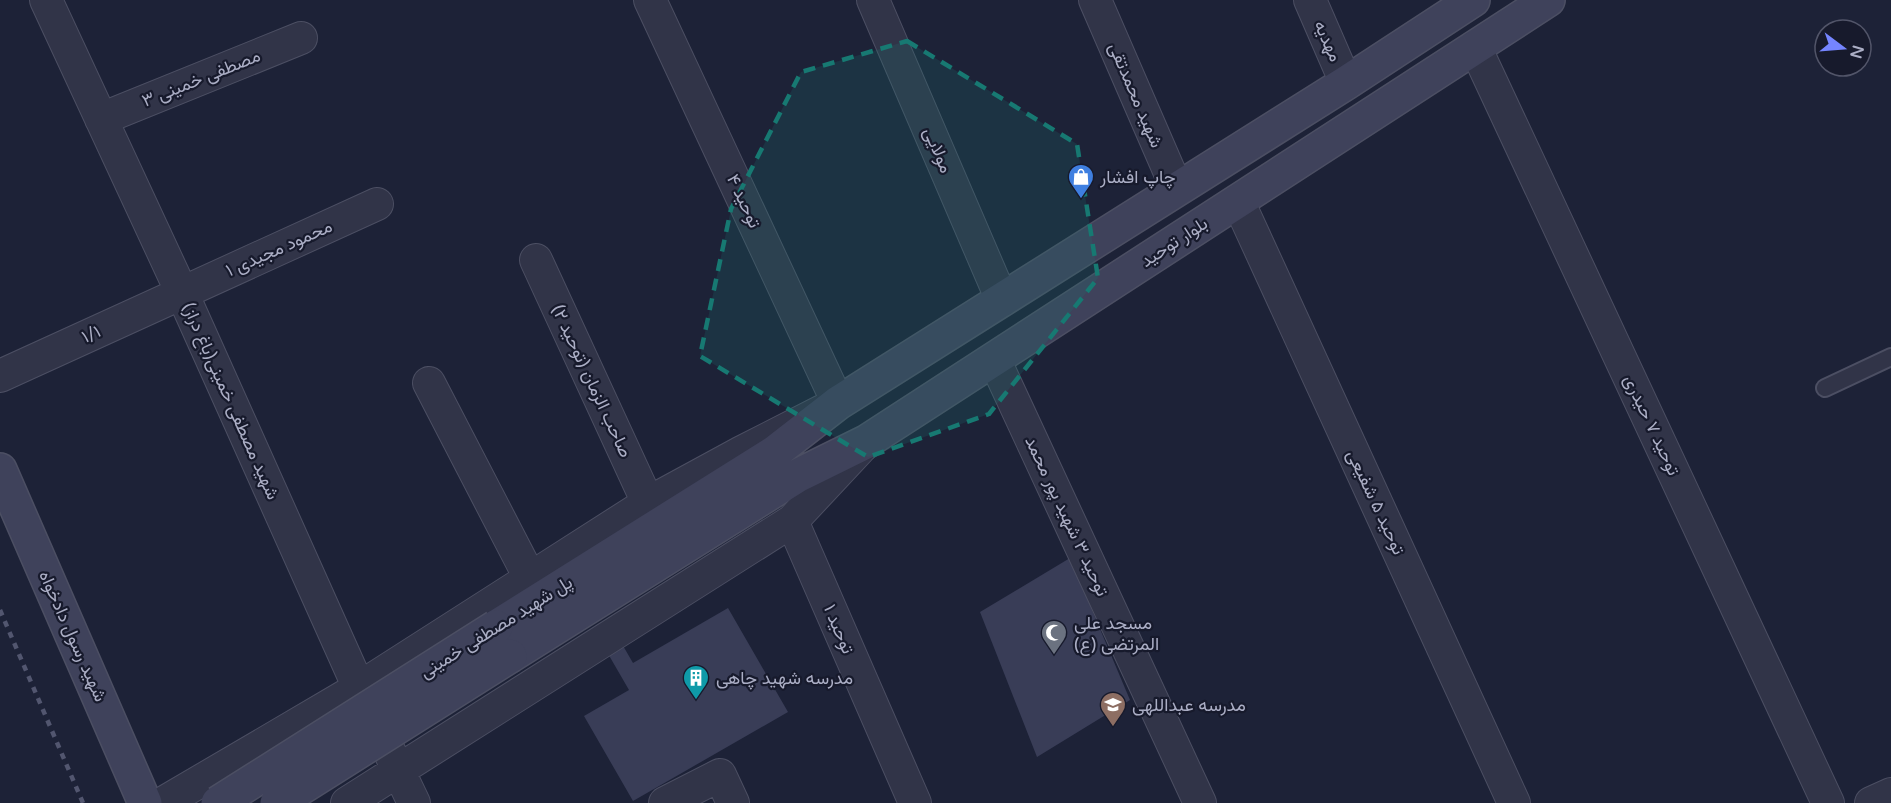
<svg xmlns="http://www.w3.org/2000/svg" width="1891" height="803" font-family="'Varela Round',Vazirmatn,sans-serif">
	<rect width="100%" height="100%" fill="#1d2237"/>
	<path fill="#393d57" d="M1070,558L1130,700L1037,757L980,612Z
		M728,608L788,712L633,801L584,716L629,690L607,652L622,644L633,663Z"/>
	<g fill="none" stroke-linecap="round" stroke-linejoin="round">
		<defs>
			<path id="lane" d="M1825,388L1891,357"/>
			<path id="street" d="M46,0L182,293L359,688L414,803
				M873,0L1002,300
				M1095,0L1177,189
				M1310,0L1346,83
				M1475,47L1828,803
				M101,119L301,38
				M1238,201L1514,803
				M536,260L648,503
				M994,359L1200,803
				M0,376L377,204
				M429,383L530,578
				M792,521L915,803
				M163,803L359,688L648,503L740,453L838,403L650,0
				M347,803L792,521L864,444
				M665,803L720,775L733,803
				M1871,803L1891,794"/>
			<path id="secondary" d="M0,470L145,803
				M496,627L775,452L838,403L1346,83L1473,0
				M510,656L797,476L866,442L1548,0"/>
		</defs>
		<use href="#lane" stroke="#4c4f63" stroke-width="20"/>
		<use href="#street" stroke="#4c4f63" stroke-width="34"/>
		<use href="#secondary" stroke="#4c4f63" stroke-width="36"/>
		<use href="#lane" stroke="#313448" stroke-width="16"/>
		<use href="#street" stroke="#313448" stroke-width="32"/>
		<use href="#secondary" stroke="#3f425b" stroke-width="33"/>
		<path stroke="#52566f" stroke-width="4.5" stroke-dasharray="6 6" stroke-linecap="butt" d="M0,610L83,803"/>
		<defs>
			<path id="secondary-bridge" d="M218,803L496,627
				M277,803L510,656"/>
		</defs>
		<use href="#secondary-bridge" stroke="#4c4f63" stroke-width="36" stroke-linecap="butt"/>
		<use href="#secondary-bridge" stroke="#3f425b" stroke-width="33"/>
	</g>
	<path fill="#177972" fill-opacity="0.2" stroke="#177972" stroke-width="4.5" stroke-dasharray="12 8" stroke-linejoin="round" d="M907,41L1077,144L1098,278L989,414L868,457L700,356L731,209L801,72Z"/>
	<defs>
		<symbol id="shop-pin" viewBox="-11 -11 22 30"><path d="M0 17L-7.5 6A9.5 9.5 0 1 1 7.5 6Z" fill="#3f7fe0" stroke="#171a2c"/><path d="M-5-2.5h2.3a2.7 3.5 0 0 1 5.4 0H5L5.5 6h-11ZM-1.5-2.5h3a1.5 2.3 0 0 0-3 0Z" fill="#fff"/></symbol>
		<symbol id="mosque-pin" viewBox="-11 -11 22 30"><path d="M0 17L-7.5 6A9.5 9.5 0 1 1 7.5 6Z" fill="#6b7280" stroke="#171a2c"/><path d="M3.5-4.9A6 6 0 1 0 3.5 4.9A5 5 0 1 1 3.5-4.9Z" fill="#fff"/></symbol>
		<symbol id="building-pin" viewBox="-11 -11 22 30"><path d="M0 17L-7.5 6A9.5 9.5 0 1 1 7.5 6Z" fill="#0f9aa8" stroke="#171a2c"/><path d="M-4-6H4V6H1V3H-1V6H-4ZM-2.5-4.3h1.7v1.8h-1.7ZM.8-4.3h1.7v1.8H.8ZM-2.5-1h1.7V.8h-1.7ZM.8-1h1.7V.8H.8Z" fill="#fff"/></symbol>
		<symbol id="school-pin" viewBox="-11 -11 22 30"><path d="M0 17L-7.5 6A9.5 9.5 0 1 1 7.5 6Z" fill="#8d6e63" stroke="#171a2c"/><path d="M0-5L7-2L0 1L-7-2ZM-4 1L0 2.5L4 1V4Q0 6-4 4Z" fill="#fff"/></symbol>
	</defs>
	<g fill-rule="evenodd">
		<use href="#shop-pin" x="1066" y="162" width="30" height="40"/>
		<use href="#mosque-pin" x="1039" y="618" width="30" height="40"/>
		<use href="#building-pin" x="681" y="663" width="30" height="40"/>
		<use href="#school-pin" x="1098" y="690" width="30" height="40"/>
	</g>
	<g text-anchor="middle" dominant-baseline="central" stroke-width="4.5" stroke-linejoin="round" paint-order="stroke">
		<g font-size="18" fill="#abaec5" stroke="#171a2c">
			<text transform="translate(1328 41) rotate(66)">مهدیه</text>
			<text transform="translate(201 78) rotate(-22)">مصطفی خمینی ۳</text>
			<text transform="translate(1136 95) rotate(67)">شهید محمدتقی</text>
			<text transform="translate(938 150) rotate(67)">مولایی</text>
			<text transform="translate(744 201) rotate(65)">توحید ۴</text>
			<text transform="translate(1174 242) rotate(-33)">بلوار توحید</text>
			<text transform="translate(279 248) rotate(-24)">۱ محمود مجیدی</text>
			<text transform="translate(91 334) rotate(-25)">۱/۱</text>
			<text transform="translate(592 381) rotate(65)">صاحب الزمان (توحید ۲)</text>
			<text transform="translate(231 401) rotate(66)">شهید مصطفی خمینی(باغ دراز)</text>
			<text transform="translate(1652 425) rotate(65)">توحید ۷ حیدری</text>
			<text transform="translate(1376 502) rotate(65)">توحید ۵ شفیعی</text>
			<text transform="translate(1067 516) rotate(65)">توحید ۳ شهيد پور محمد</text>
			<text transform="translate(496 627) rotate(-32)">پل شهید مصطفی خمینی</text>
			<text transform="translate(839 629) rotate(67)">توحید ۱</text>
			<text transform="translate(73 636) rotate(66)">شهید رسول دادخواه</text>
		</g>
		<g font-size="18" fill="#abaec5" stroke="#171a2c" text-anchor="start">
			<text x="1100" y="177">چاپ افشار</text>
			<text x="1074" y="623">مسجد علی<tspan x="1074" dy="21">المرتضی (ع)</tspan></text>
			<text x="716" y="678">مدرسه شهید چاهی</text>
			<text x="1132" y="705">مدرسه عبداللهی</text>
		</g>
	</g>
	<g transform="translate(1843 48) rotate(106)"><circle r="28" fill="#171a2c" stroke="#525569" stroke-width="1.5"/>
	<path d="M0-4.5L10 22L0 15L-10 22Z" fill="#7585ff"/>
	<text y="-9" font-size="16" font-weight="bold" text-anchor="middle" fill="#abaec5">N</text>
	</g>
</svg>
